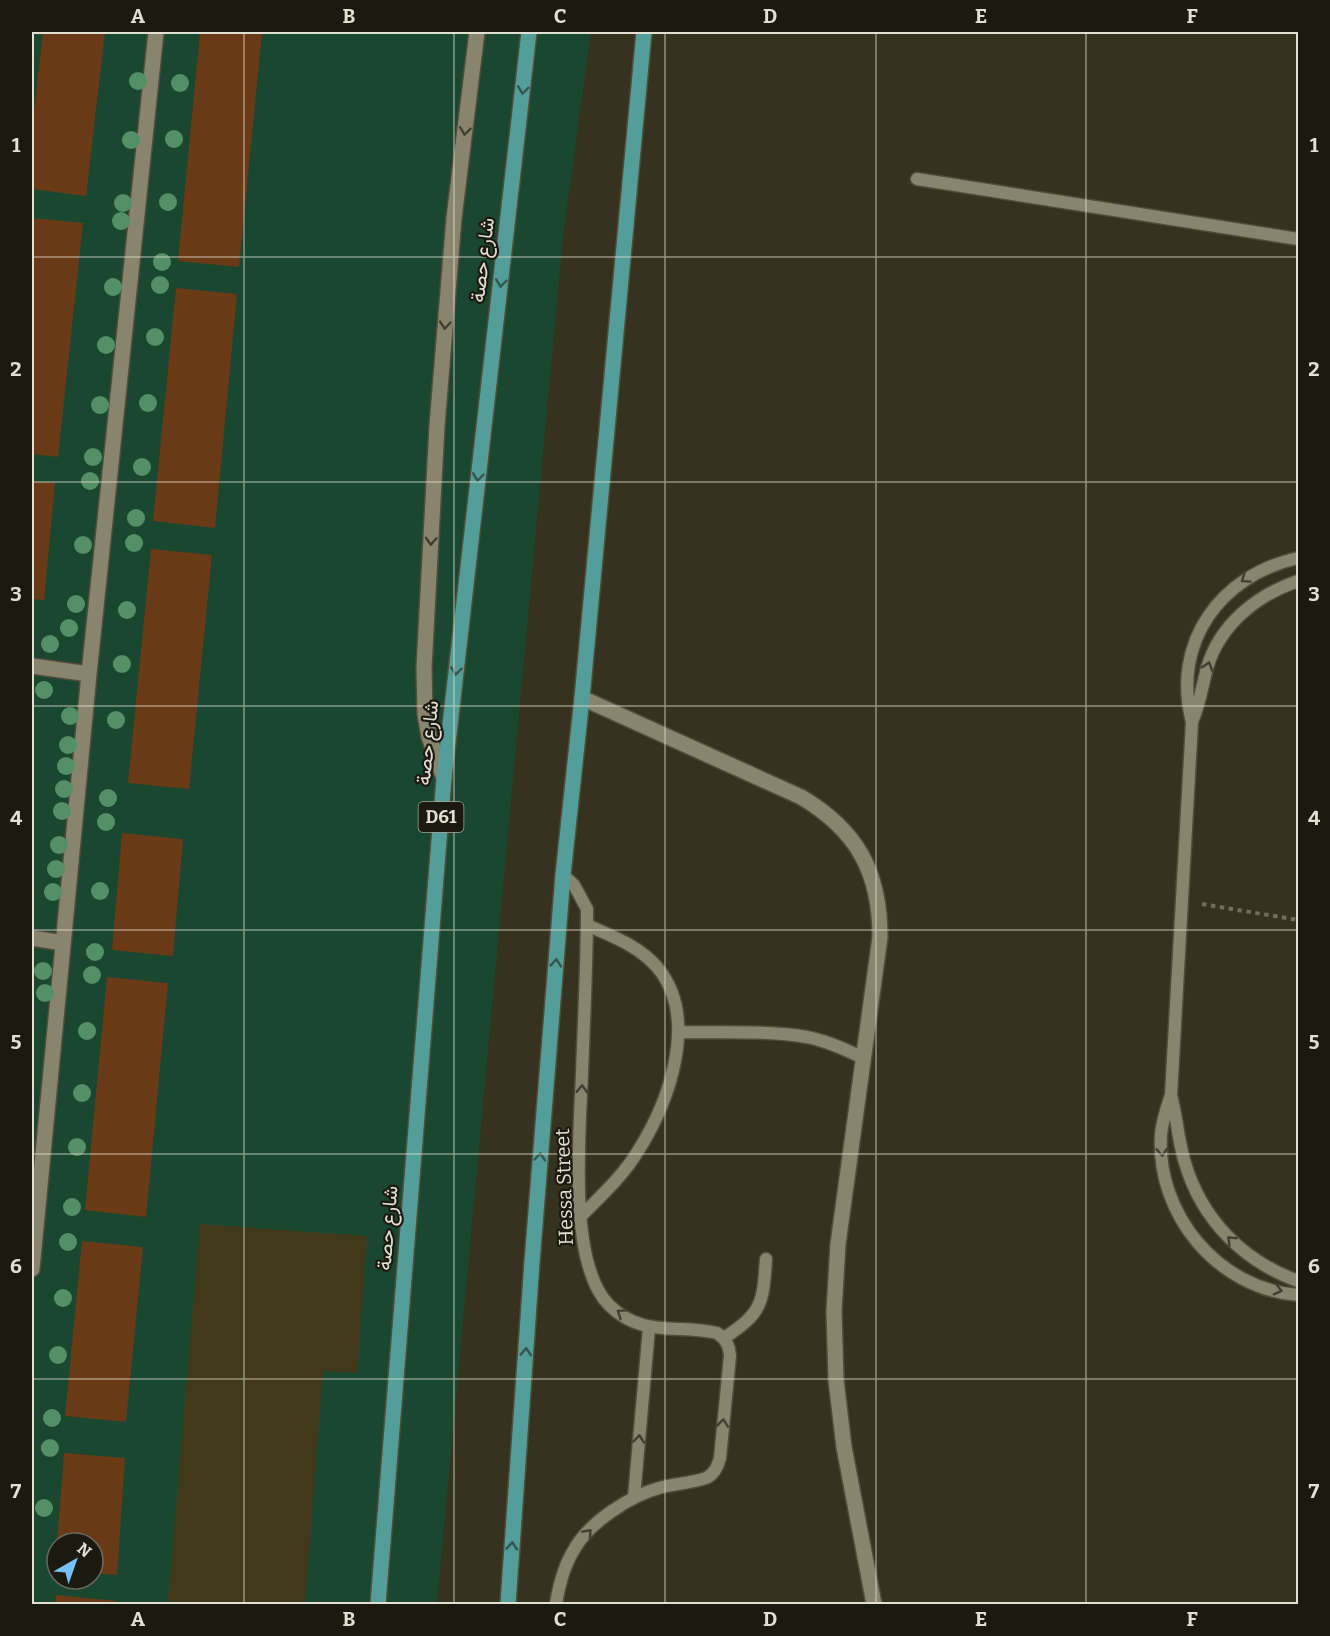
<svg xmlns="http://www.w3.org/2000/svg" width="1330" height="1636" font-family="Bitter,Vazirmatn,serif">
	<rect width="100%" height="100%" fill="#35321d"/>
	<path fill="#1a4730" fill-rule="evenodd" d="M32,32H591L563,237L437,1604H32ZM57,1543H93V1579H57Z"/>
	<path fill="#413919" d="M200,1224L367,1236L357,1373L323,1371L305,1604H168Z"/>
	<path fill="#6a3a17" d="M43,32H105L86,196L32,189V130Z
		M200,32L262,33L239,267L178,261Z
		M32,218L83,223L58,457L32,454Z
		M176,288L237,294L215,528L153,521Z
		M32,481L55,483L44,600L32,599Z
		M151,549L212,555L189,789L128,783Z
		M122,833L183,839L173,956L112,950Z
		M107,977L168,983L146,1217L85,1210Z
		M82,1241L143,1247L126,1422L65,1416Z
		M64,1453L125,1458L117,1575L93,1573V1543H57Z
		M56,1595L117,1601V1604H55Z"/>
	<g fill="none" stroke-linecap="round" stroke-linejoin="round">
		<defs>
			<path id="lane" d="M917,179L1298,239
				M1298,558C1221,575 1171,642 1192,722L1171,1095C1167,1107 1162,1121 1161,1135C1156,1214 1218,1289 1298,1295
				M1192,722C1200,703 1202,687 1207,668C1220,624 1257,595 1298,581
				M678,1032C719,1033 768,1030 807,1037C827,1041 845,1049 863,1058
				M1171,1095C1177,1117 1178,1141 1185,1163C1202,1220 1243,1261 1298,1281
				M581,1216C601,1196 623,1176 638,1151C669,1102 700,1018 657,967C639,946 612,936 587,925
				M724,1338C762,1313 763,1304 766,1259
				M634,1497L649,1328
				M556,1604C559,1585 564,1565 575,1548C590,1522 630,1496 659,1488C671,1484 700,1482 708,1477C715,1473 718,1466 720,1458L730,1356C729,1345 726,1339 717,1333C678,1324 642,1338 609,1305C567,1263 580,1130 582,1073C584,1019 587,964 587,909L574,885L563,875"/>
			<path id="street" d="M32,666L89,674
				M582,698L801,797C857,830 880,872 880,937L838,1244L834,1312L836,1380L844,1447L874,1604
				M32,938L63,943
				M32,1269L89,674L156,32"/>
			<path id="secondary" d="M444,778L429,737L425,714L424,668L437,426L454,218L477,32"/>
			<path id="primary" d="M378,1604L444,778L529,32
				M508,1604L532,1262L563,875L582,698L644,32"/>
		</defs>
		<use href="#lane" stroke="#504d3b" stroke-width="15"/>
		<use href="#street" stroke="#504d3b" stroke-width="18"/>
		<use href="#secondary" stroke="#504d3b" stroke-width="18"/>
		<use href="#primary" stroke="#504d3b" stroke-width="18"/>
		<path stroke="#706d5b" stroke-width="4" stroke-dasharray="4.5 4.5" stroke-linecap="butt" d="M1202,904L1298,920"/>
		<use href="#lane" stroke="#88846d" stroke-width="12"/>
		<use href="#street" stroke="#88846d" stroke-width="15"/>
		<use href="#secondary" stroke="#88846d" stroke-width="15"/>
		<use href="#primary" stroke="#549e99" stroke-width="15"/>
	</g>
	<g fill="#539067">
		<circle cx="138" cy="81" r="9"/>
		<circle cx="180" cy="83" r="9"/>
		<circle cx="174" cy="139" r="9"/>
		<circle cx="131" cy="140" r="9"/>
		<circle cx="168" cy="202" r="9"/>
		<circle cx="123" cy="203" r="9"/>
		<circle cx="121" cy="221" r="9"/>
		<circle cx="162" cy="262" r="9"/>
		<circle cx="160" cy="285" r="9"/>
		<circle cx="113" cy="287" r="9"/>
		<circle cx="155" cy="337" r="9"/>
		<circle cx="106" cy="345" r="9"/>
		<circle cx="148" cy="403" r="9"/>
		<circle cx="100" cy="405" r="9"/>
		<circle cx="93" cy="457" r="9"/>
		<circle cx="142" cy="467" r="9"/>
		<circle cx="90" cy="481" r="9"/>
		<circle cx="136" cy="518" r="9"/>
		<circle cx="134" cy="543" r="9"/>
		<circle cx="83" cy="545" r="9"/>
		<circle cx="76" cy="604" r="9"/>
		<circle cx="127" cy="610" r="9"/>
		<circle cx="69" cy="628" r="9"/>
		<circle cx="50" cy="644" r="9"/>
		<circle cx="122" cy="664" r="9"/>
		<circle cx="44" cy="690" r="9"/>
		<circle cx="70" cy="716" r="9"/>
		<circle cx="116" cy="720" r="9"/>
		<circle cx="68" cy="745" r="9"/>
		<circle cx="66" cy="766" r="9"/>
		<circle cx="64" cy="789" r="9"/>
		<circle cx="108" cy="798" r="9"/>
		<circle cx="62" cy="811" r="9"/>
		<circle cx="106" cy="822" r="9"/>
		<circle cx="59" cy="845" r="9"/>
		<circle cx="56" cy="869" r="9"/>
		<circle cx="100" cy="891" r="9"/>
		<circle cx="53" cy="892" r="9"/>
		<circle cx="95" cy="952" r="9"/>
		<circle cx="43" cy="971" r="9"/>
		<circle cx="92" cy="975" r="9"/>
		<circle cx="45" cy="993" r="9"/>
		<circle cx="87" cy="1031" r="9"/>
		<circle cx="82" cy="1093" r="9"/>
		<circle cx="77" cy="1147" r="9"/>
		<circle cx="72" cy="1207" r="9"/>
		<circle cx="68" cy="1242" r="9"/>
		<circle cx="63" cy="1298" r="9"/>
		<circle cx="58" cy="1355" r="9"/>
		<circle cx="52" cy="1418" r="9"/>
		<circle cx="50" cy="1448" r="9"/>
		<circle cx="44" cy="1508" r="9"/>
	</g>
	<defs><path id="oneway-chevron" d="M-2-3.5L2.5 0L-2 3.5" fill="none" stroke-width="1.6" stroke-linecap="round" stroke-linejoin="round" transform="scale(1.5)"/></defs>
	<g stroke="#35554e">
		<use href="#oneway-chevron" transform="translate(523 90) rotate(97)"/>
		<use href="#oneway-chevron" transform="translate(501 283) rotate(97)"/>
		<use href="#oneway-chevron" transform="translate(478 477) rotate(97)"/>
		<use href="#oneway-chevron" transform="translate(456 671) rotate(97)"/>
		<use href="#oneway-chevron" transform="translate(556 963) rotate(-85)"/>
		<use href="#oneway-chevron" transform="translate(540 1157) rotate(-85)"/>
		<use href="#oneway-chevron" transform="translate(526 1352) rotate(-86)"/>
		<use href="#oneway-chevron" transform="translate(512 1546) rotate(-86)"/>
	</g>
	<g stroke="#413f31">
		<use href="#oneway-chevron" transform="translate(465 131) rotate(97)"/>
		<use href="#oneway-chevron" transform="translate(445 325) rotate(95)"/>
		<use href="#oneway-chevron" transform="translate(431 541) rotate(93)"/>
		<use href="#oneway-chevron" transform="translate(1245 579) rotate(146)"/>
		<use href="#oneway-chevron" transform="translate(1208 666) rotate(-72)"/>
		<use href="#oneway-chevron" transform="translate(582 1089) rotate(-88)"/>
		<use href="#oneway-chevron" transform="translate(1162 1152) rotate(87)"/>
		<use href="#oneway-chevron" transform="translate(1231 1240) rotate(-136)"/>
		<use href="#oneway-chevron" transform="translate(1278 1290) rotate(14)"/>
		<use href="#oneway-chevron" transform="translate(621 1313) rotate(-146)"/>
		<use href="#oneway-chevron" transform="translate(723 1423) rotate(-84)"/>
		<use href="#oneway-chevron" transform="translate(639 1439) rotate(-85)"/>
		<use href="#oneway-chevron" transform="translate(588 1533) rotate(-47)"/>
	</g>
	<path fill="none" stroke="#e2e0d3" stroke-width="1.5" stroke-opacity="0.55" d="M244,32V1604M454,32V1604M665,32V1604M876,32V1604M1086,32V1604M32,257H1298M32,482H1298M32,706H1298M32,930H1298M32,1154H1298M32,1379H1298"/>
	<g text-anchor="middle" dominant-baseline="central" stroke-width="4.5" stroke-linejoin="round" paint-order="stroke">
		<rect fill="#1b1a11" stroke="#a6a599" stroke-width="1.5" x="418.5" y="802" width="45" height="30" rx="4.5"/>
		<g font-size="18" font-weight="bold" fill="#e2e0d3">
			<text x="441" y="817">D61</text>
		</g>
		<g font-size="20" fill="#e2e0d3" stroke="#1b1a11">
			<text transform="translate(482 260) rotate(-83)">شارع حصة</text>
			<text transform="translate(427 743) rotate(-84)">شارع حصة</text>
			<text transform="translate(564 1187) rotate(-92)">Hessa Street</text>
			<text transform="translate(387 1228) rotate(-85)">شارع حصة</text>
		</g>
	</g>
	<rect width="1330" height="1636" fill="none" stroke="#1b1a11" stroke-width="66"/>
	<g transform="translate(75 1561) rotate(40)"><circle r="28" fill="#1b1a11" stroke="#6b695f" stroke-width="1.5"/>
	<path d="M0-4.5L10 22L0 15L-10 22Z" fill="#75c0f6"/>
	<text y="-9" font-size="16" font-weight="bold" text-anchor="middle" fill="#e2e0d3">N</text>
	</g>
	<rect x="33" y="33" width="1264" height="1570" fill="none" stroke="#e2e0d3" stroke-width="2"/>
	<g font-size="20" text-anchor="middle" font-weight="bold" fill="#e2e0d3">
		<text x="138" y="23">A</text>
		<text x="349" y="23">B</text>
		<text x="560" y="23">C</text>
		<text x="770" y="23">D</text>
		<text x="981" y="23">E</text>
		<text x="1192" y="23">F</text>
		<text x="16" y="152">1</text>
		<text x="1314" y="152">1</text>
		<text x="16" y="376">2</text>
		<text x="1314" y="376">2</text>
		<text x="16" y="601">3</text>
		<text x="1314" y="601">3</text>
		<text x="16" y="825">4</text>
		<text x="1314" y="825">4</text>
		<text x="16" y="1049">5</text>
		<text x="1314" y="1049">5</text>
		<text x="16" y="1273">6</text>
		<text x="1314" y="1273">6</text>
		<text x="16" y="1498">7</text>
		<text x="1314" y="1498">7</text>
		<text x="138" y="1626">A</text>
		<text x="349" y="1626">B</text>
		<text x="560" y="1626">C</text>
		<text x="770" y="1626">D</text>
		<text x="981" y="1626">E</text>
		<text x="1192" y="1626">F</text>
	</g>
</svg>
